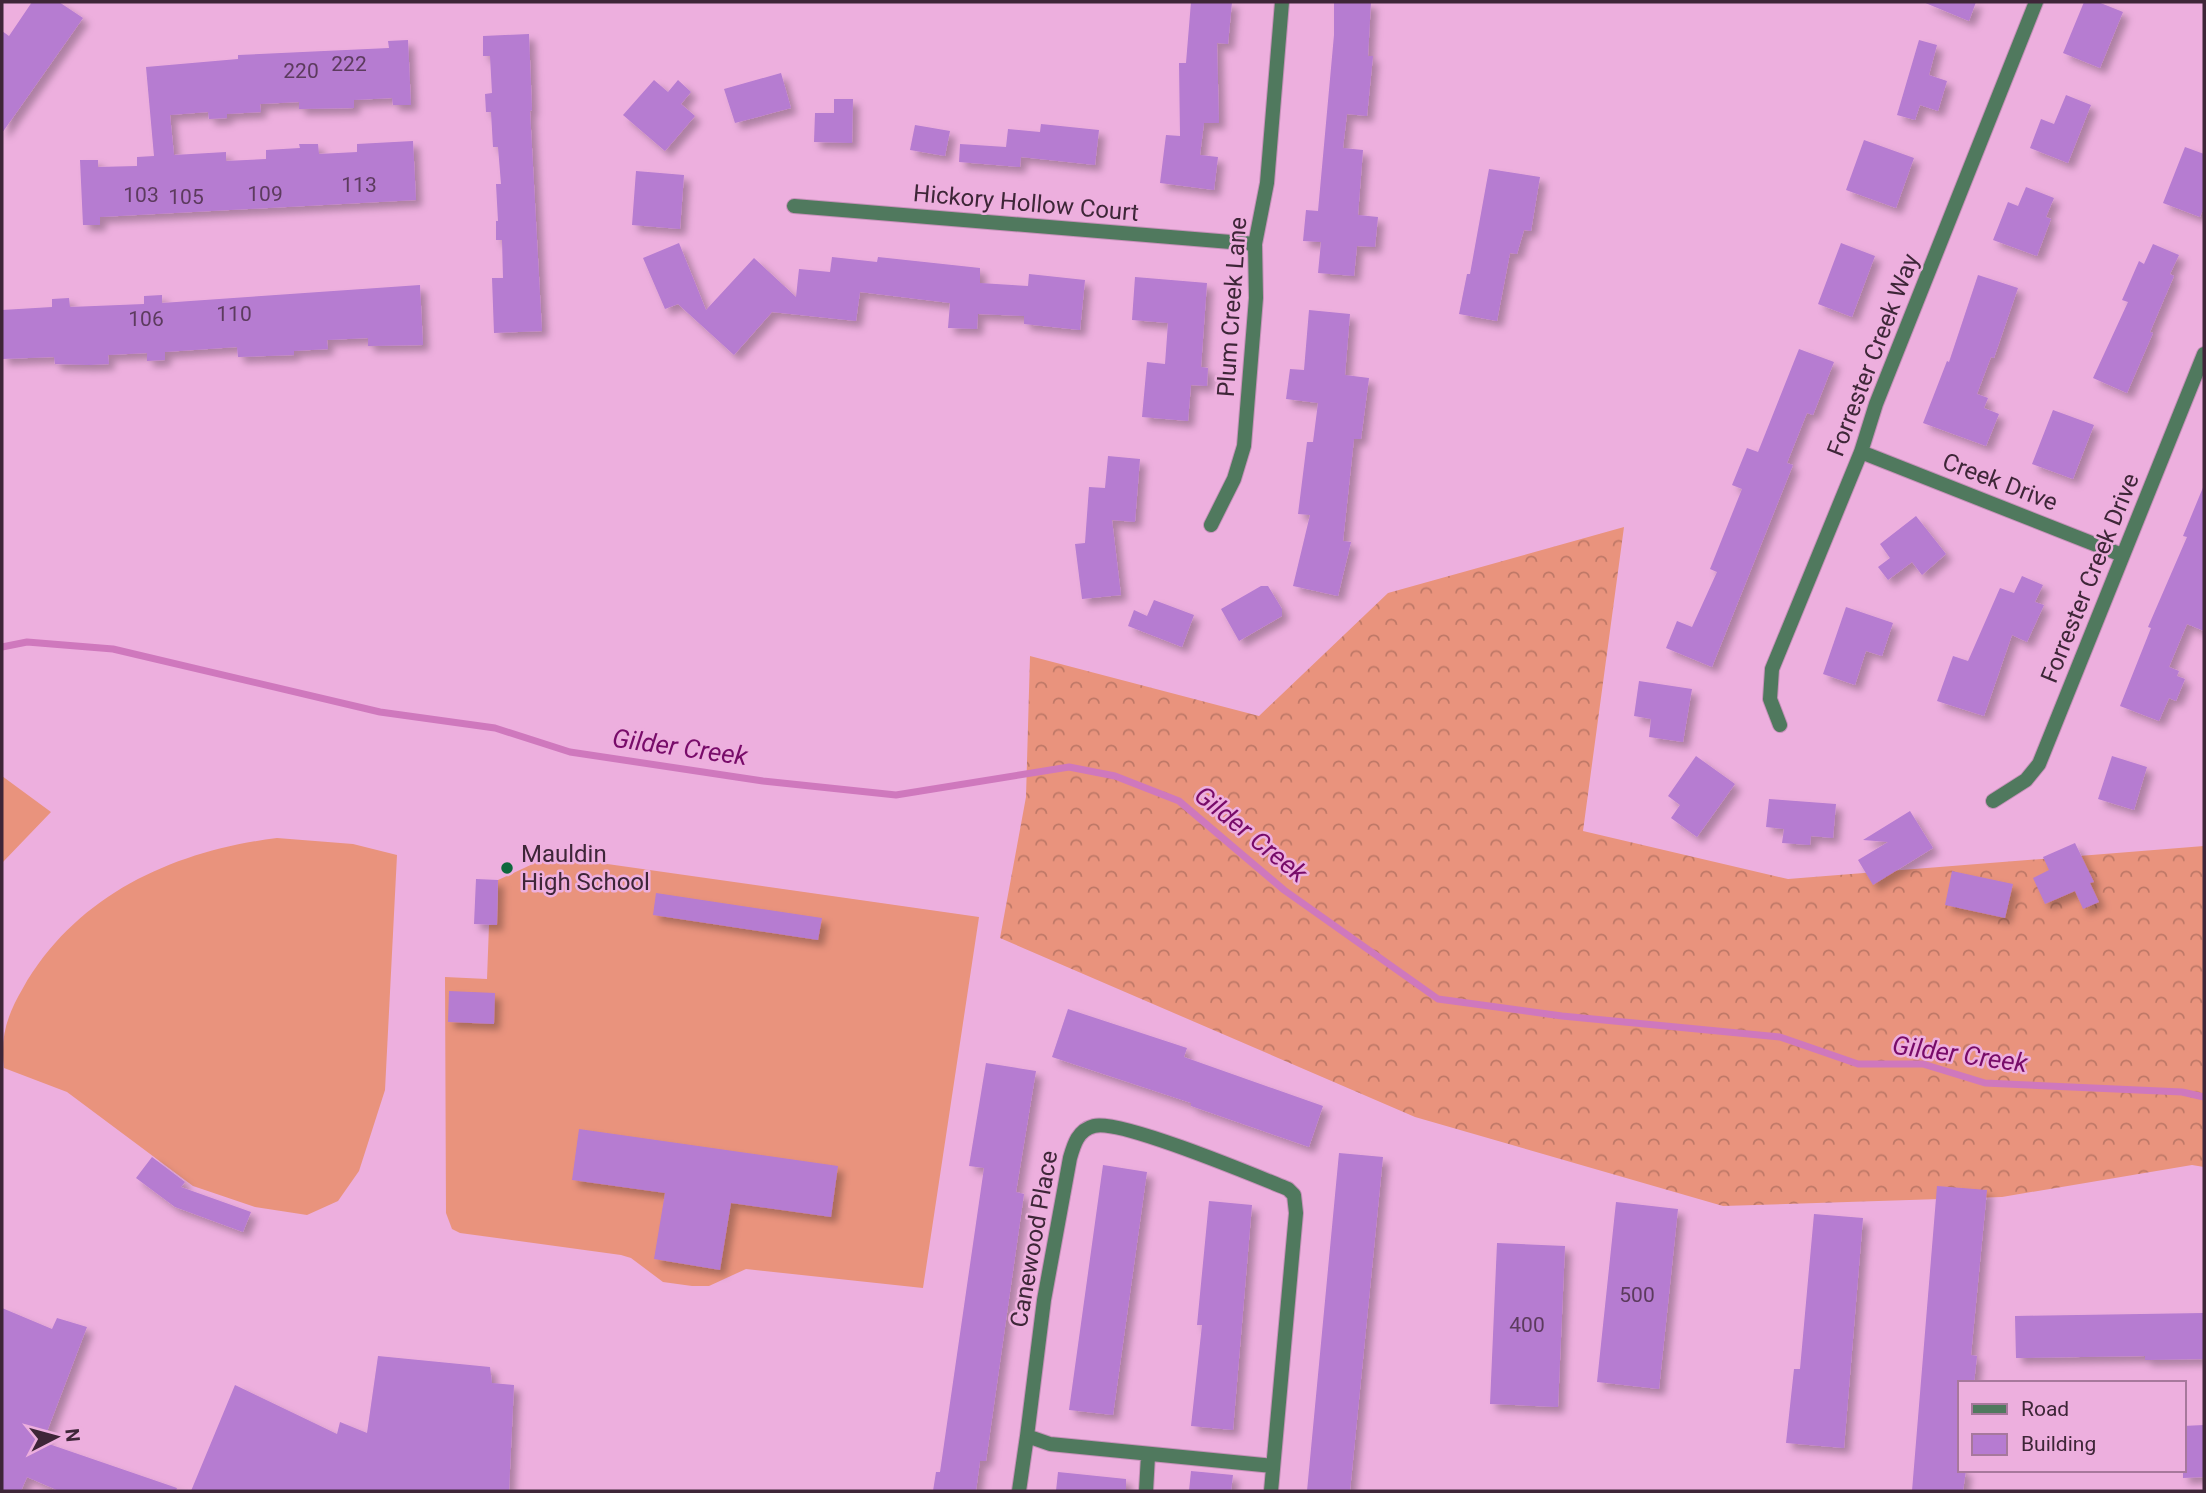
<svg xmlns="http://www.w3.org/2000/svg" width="2206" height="1493" font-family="Roboto,sans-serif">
	<defs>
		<pattern id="forest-crowns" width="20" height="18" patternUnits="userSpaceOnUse" patternTransform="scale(1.75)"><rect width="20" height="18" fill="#e9937d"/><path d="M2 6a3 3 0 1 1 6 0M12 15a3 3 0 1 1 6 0" fill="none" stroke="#be7867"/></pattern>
		<filter id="shadow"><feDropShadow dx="6" dy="6" stdDeviation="3.5" flood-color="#0004"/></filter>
	</defs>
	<rect width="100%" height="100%" fill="#edafde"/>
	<path fill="url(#forest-crowns)" d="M1624,527L1583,831L1788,879L2204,846V1167L2192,1165L2002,1197L1723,1206L1415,1117L1000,938L1026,797L1030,656L1259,716L1388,593Z"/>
	<path fill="#e9937d" d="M2,776L51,812L2,863Z
		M277,838L353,844L397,855L385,1090L359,1171L338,1201L307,1215L255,1207L193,1186L67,1092L4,1068C0,1037 7,1015 23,988C77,894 174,851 277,838Z
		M558,857L979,917L923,1288L746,1269L709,1286H692L663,1282L631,1258L621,1255L460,1233L452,1229L446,1213L445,977L487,979L489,925L497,924L498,880L537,862Z"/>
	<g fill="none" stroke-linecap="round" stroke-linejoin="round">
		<path stroke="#cf78bd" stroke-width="7" d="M2,647L27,642L113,649L380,712L495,728L570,752L763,781L896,795L1069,767L1115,776L1179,801L1284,890L1438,999L1562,1016L1780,1037L1858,1064H1923L1985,1083L2182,1092L2204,1097"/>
	</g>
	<path fill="#b67bd1" filter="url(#shadow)" d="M32,2H59L83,18L2,133V31L9,36Z
		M1191,2H1232L1228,44L1217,43L1219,123H1204L1200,155L1218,157L1214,190L1160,183L1166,135L1180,136L1179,63H1186Z
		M1334,2H1371L1368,56H1373L1367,116L1347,114L1343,148L1363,150L1358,215L1378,217L1375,247L1357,246L1354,276L1318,273L1321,242L1303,241L1306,210L1318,211L1334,35Z
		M1923,2H1976L1969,21Z
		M2084,2H2098L2123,12L2100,68L2063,53Z
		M529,34L532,110L530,111L542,331L494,333L492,278H503L502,240H496V221H498L496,184H501L498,147H493L491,112H486L485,94L492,93L490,56H483V36Z
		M408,40L411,105H393L392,98L354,100V108L299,109V102L260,104L261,112L227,114V118L209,119L208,112L170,115L174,155L226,152V161L266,159V150L300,148L299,144H318L319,154L357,152V144L413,141L416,200L100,217V225H83L80,160H98V167L137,166V157L154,156L146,67L238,59V55L389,48L388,41Z
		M1919,40L1937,45L1929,75L1947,81L1938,111L1920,105L1915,120L1897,115Z
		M781,73L791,108L735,123L724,89Z
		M654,80L668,92L678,80L691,92L681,104L695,116L665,151L623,115Z
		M2066,95L2091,105L2068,163L2030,148L2041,119L2054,124Z
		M834,99H853L852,143L814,142L815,113H834Z
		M1041,124L1099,130L1095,165L1021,157L1020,167L959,162L960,144L1006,147L1008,129L1040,132Z
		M915,125L950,131L945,156L910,150Z
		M1864,140L1914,158L1896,208L1846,190Z
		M2185,147L2204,154V207L2200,217L2163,203Z
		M1489,169L1540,177L1531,231L1524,230L1517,254L1510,253L1497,321L1459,314L1467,274H1470Z
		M636,171L684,175L680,229L632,225Z
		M2026,187L2054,198L2046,217L2051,219L2037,256L1993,240L2008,202L2018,206Z
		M679,243L706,310L754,258L796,297L799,269L830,272L832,257L877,262L878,257L980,268V283L1028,286L1029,274L1085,280L1080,330L1024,324V316L978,314L977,329L948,328L950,303L860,292L856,321L772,312L734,355L678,304L665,309L643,258Z
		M1841,243L1875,256L1852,317L1818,304Z
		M2153,244L2179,255L2170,274L2174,276L2150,332L2153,333L2127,393L2093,378L2128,302L2122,300L2139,261L2144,264Z
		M1978,275L2018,288L1994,358L1991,357L1977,394L1988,398L1984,408L1999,414L1986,446L1923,423L1947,361L1949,362Z
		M1135,277L1207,283L1201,367L1208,368L1207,386L1191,385L1188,421L1142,417L1147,362L1165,364L1168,323L1132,320Z
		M420,285L423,345L368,346V338L327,340L328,349L294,351V355L238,357L237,347L165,352V360L147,361V353L108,355L109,364L89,365L55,364L54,357L2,359V310L52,307V299L69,298L70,307L144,304V296L162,295V303Z
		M1309,310L1350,314L1345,375L1369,378L1361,439H1354L1343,541L1351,542L1338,596L1293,586L1310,515L1298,514L1307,442H1313L1318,403L1286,399L1290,369L1304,370Z
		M1799,349L1834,362L1813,415L1807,413L1787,463L1793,465L1712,667L1666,648L1677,621L1692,627L1717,572L1710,569L1742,489L1732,485L1747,448L1758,452Z
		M2053,410L2094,425L2073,479L2032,464Z
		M1108,456L1140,459L1135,522L1112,520L1121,595L1082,599L1075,544L1085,543L1089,487L1105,488Z
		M2204,485V631L2187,624L2169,667L2179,671L2177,676L2185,679L2176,701L2169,698L2159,721L2120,706L2151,628L2148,627L2187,537L2183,536Z
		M1916,516L1946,554L1922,575L1912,562L1888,580L1878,567L1890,558L1880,544Z
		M2022,576L2043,585L2035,602L2044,605L2027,642L2012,635L1984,716L1937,701L1953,656L1968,661L2000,588L2014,593Z
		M1261,586H1268L1282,609V616L1239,641L1221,609Z
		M1154,600L1194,615L1182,647L1128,626L1134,610L1147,616Z
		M1846,607L1893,623L1882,656L1866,651L1855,685L1823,674Z
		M1639,681L1692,689L1683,742L1649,737L1651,719L1634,716Z
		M1696,756L1735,784L1697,837L1671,818L1680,805L1668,796Z
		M2112,756L2147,767L2134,810L2098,799Z
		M1769,799L1836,804L1833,838L1811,836L1810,845L1782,843L1784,829L1766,827Z
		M1910,811L1933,848L1873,885L1858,860L1888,842L1863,840Z
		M2075,843L2094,882L2090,883L2099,902L2083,909L2075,891L2045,904L2033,878L2049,870L2043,857Z
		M1952,871L2013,884L2005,918L1945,905Z
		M476,879L498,880L497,925L474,924Z
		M656,893L822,918L818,940L653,915Z
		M449,991L495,993L494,1024L448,1022Z
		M1068,1009L1187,1048L1184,1057L1323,1106L1309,1147L1191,1106V1103L1052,1057Z
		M986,1063L1036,1071L1016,1192L1024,1194L986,1461H980L976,1491H933L936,1472H940L984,1168L969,1166Z
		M579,1129L838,1166L831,1217L731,1203L720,1270L654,1259L665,1193L572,1180Z
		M1339,1153L1383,1157L1350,1491H1307Z
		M152,1157L185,1182L181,1187L251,1212L243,1232L175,1207L136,1178Z
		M1103,1165L1147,1172L1113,1415L1069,1410Z
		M1937,1186L1987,1190L1971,1355L1977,1356L1974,1383H1959V1470H1966L1963,1491H1912Z
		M1209,1201L1252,1205L1233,1430L1191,1426L1202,1325H1197Z
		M1616,1202L1678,1209L1659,1389L1597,1382Z
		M1814,1214L1863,1218L1844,1448L1786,1443L1794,1369H1800Z
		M1497,1243L1565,1246L1558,1407L1490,1404Z
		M2,1308L52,1329L57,1318L87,1327L43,1442L177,1488L176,1491H59L27,1477L21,1491H2Z
		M2204,1313V1359L2145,1360V1356L2016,1358L2015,1316Z
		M378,1356L490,1367L492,1383L514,1385L509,1491H191L235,1385L337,1434L340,1422L367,1433Z
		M2204,1425V1477L2183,1478V1426Z
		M1191,1471L1233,1475L1231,1491H1189Z
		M1058,1472L1126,1479V1491H1056Z"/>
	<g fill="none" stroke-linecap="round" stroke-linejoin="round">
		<defs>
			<path id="street" d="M794,206L1255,244
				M1861,452L2122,555
				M1211,525L1234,479L1244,446L1256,298L1255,244L1267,183L1282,2
				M1780,725L1770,699L1772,669L1861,452L1876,404L2036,2
				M1993,801L2026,780L2039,764L2204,354
				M1019,1491L1027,1436
				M1146,1491L1148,1456
				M1271,1491L1296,1213L1294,1195L1288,1189C1256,1176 1120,1119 1094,1126C1078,1130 1074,1144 1070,1158L1044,1300L1027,1436L1050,1444L1273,1466"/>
		</defs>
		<use href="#street" stroke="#c691b9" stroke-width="16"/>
		<use href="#street" stroke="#50795e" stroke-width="14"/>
	</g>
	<circle fill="#0d683c" stroke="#edafde" stroke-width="2.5" cx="507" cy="868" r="7"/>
	<g text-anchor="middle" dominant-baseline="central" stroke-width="5" stroke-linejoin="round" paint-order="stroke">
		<g font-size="21" fill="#5c3b5e">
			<text x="349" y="64">222</text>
			<text x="301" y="71">220</text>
			<text x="359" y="185">113</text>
			<text x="265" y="194">109</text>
			<text x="141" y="195">103</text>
			<text x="186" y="197">105</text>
			<text x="234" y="314">110</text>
			<text x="146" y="319">106</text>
			<text x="1637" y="1295">500</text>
			<text x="1527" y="1325">400</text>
		</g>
		<g font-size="24" fill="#3e2638" stroke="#edafde">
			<text transform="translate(1026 203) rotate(5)">Hickory Hollow Court</text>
			<text transform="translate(1232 307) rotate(-86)">Plum Creek Lane</text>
			<text transform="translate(1873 355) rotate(-69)">Forrester Creek Way</text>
			<text transform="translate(2000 482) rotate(21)">Creek Drive</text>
			<text transform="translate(2090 578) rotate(-68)">Forrester Creek Drive</text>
			<text transform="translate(1034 1239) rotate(-80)">Canewood Place</text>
		</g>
		<g font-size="24" fill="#3e2638" stroke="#edafde" text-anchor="start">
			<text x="521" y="854">Mauldin<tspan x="521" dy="28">High School</tspan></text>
		</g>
		<g font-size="26" font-style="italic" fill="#780b69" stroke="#edafde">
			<text transform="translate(680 747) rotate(8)">Gilder Creek</text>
			<text transform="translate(1251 834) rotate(39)">Gilder Creek</text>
			<text transform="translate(1960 1054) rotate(8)">Gilder Creek</text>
		</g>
	</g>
	<rect width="2206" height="1493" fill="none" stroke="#3e2638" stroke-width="7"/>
	<rect x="1958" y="1381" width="228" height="91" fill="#edafde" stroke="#a7789c" stroke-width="2"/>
	<rect x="1972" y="1404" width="35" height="10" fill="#50795e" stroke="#a7789c" stroke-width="2"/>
	<text x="2021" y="1416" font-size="21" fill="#3e2638">Road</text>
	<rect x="1972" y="1434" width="35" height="21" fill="#b67bd1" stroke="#a7789c" stroke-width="2"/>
	<text x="2021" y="1451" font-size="21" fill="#3e2638">Building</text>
	<g transform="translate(56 1437) rotate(84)" stroke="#edafde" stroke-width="5" paint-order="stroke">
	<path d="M0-5L12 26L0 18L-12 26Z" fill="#3e2638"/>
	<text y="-10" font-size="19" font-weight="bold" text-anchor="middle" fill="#3e2638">N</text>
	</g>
</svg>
